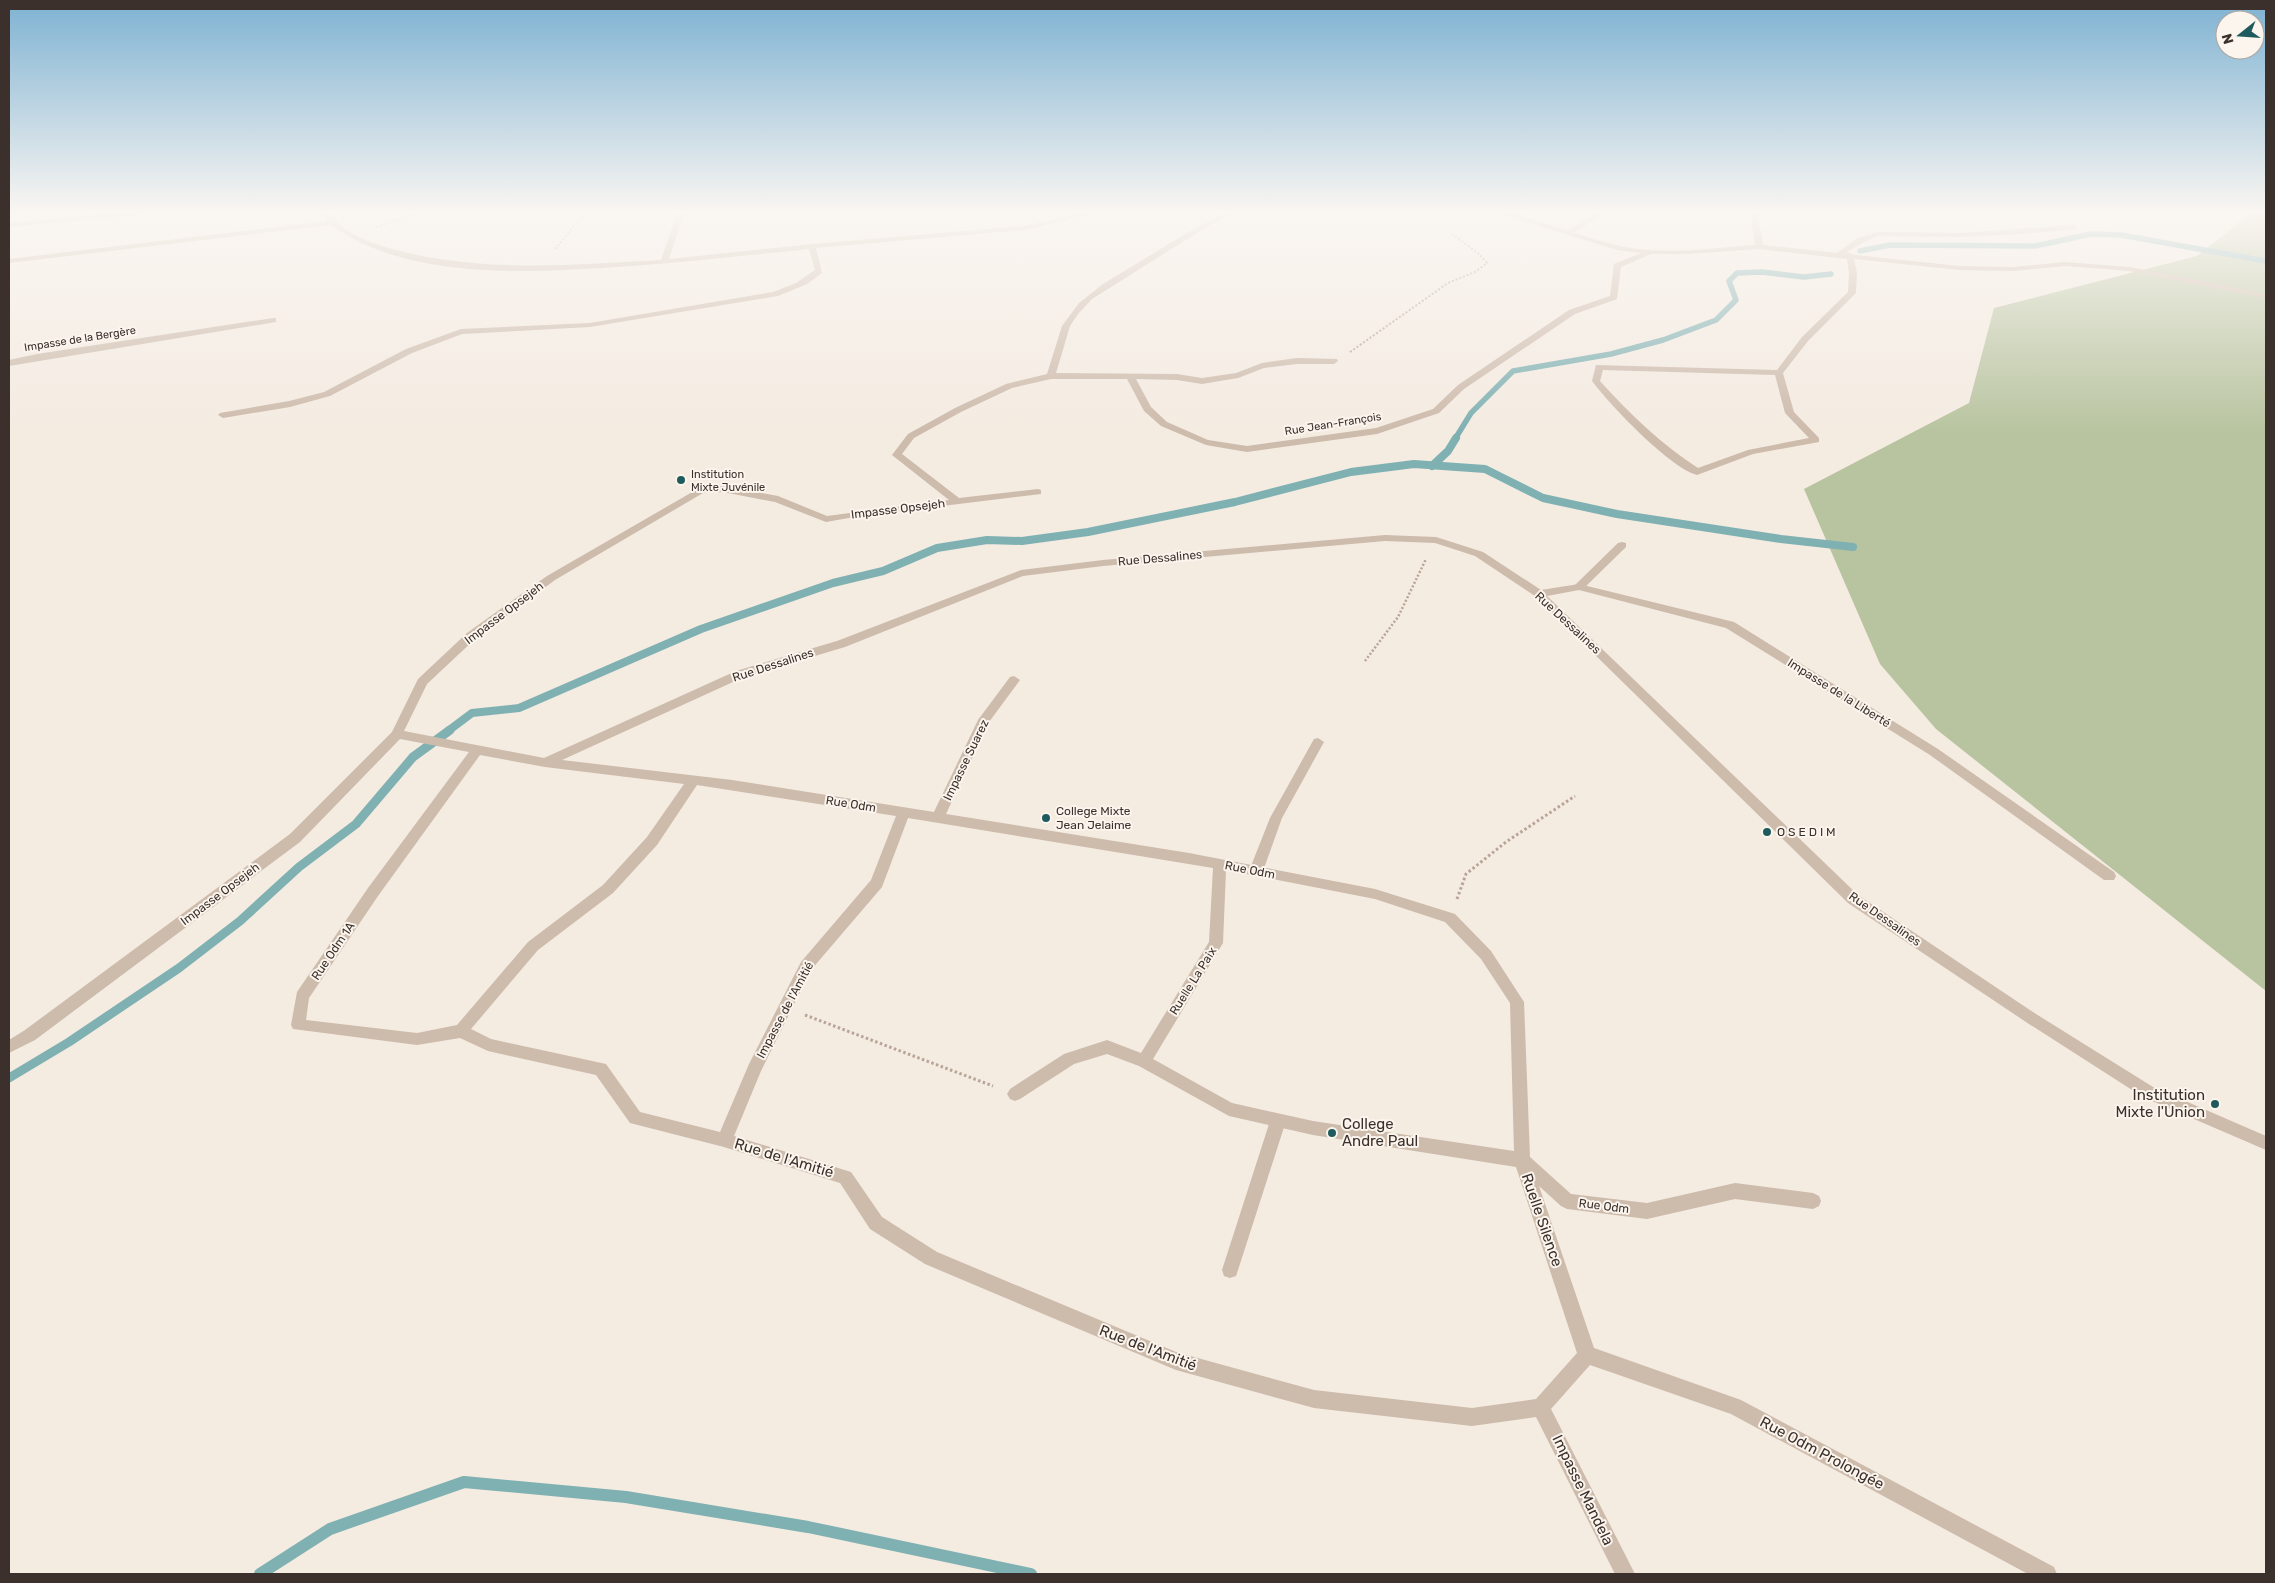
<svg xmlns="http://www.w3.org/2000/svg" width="2275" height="1583" font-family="Rubik,sans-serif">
	<rect width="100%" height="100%" fill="#f4ebe1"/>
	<path fill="#b8c4a0" d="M2254,211H2266V991L1936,729L1880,664L1804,489L1969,403L1994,308L2197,256Z"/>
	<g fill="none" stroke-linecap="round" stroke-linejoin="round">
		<path stroke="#7fb0b2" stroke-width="5.5" d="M1860,251L1890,245L2035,246L2091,234L2121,235L2266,261
			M1455,439L1471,413L1513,371L1611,354L1663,340L1716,320L1736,300L1729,281L1737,273L1762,272L1804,277L1831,274"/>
		<path stroke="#7fb0b2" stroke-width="8" d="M1432,466L1448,451L1456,438
			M448,731L472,713L519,708L701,629L833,583L883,571L937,548L987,540L1022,541L1088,532L1235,502L1351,472L1414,464L1485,469L1543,498L1617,514L1781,539L1853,547"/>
		<path stroke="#7fb0b2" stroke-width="9" d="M9,1078L69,1042L179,968L240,921L299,867L356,824L413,757L450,730"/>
		<path stroke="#7fb0b2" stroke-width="12" d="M260,1574L330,1529L464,1482L626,1497L808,1527L1031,1574"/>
		<path stroke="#b9a596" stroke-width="2" stroke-dasharray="2 2" stroke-linecap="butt" d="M376,227L426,211
			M555,249L587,211H574
			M1350,352L1448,283L1475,272L1487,263L1479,254L1452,234"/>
		<path stroke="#b9a596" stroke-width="2.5" stroke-dasharray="2 2" stroke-linecap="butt" d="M1365,661L1398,617L1426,559"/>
		<path stroke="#b9a596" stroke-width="3" stroke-dasharray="2.5 2.5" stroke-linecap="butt" d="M1457,899L1466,874L1506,842L1575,796
			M805,1015L993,1086"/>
		<path fill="#cdbbac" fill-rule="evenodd" d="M140,211H162L158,213L9,227V223Z
			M1600,211H1608L1572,234L1565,232Z
			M2073,225H2076V229L2023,234L1962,237L1878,236L1864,242L1847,252L1853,254V258L1837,253L1858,238L1877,232L1962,233Z
			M1622,542L1626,543V547L1583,589H1575V585L1618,543Z
			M1318,738L1324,742L1282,818L1263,871L1261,875H1251L1249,871L1270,818L1314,739Z
			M1278,1114L1283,1116L1286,1121L1238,1270L1236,1276L1230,1278L1224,1276L1222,1270L1270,1121L1273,1116Z"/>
		<path fill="#cdbbac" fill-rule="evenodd" d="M322,211H329C341,233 368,242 392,249C480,273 570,265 661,260L678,211H685L669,259L812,244L1025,226L1092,211H1104L1025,230L816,248L822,273L807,284L778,296L590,327L462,334L412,353L330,396L290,407L223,418L218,415L220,413L289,401L324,392L406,349L461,329L590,323L773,292L796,283L815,270L809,249C740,256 671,264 602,268C515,273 405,278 331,225L9,263V259L327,221Z
			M1228,211H1237L1200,231L1092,299L1078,314L1070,326L1056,373L1177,374L1202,378L1236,373L1262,363L1297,358L1337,359L1338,361L1334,364H1297L1264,368L1238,378L1202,384L1177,380L1136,379L1151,407L1167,422L1208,440L1247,446L1376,428L1433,409L1458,385L1569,310L1610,296L1614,264L1641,253L1617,250L1497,213V211H1506C1544,222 1582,237 1620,246C1664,256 1711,248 1755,245L1750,211H1757L1763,245L1959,266L2013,267L2065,262L2130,267L2266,294V298L2130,271L2065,266L2013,271L1959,270L1854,259L1857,273L1856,293L1808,341L1783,373L1794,412L1819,438V442L1753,454L1697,475C1669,467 1610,405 1592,381L1596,365L1777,370L1802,337L1848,292L1849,273L1847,259L1759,249L1688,254H1651L1621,267L1617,299L1575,314L1464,389L1439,413L1377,434L1247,452L1206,445L1161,426L1144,411L1127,379H1051L1012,388L961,412L914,438L902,454L959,498L1038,489L1041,490V494L860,516L826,522L775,502L723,492L703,493L555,580L475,639L427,684L404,731L544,758L736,671L837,641L1021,570L1103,560L1385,535L1436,537L1483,552L1541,590L1579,584L1734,622L1938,749L2114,872L2116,876L2114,880H2104L1930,755L1726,628L1579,590L1547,596L1858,895L2036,1014L2153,1087L2266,1136V1150L2143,1097L2026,1022L1848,903L1535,596L1475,556L1435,543L1385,541L1103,566L1023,576L845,647L744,677L562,760L732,780L934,812L978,720L1010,677L1014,676L1020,680L989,722L946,814L1189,853L1375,889L1455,914L1491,951L1524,1002L1530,1157L1571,1194L1647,1203L1735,1183L1813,1193L1819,1196L1821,1201L1819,1206L1813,1209L1735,1199L1647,1219L1567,1209L1561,1206L1539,1186L1594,1348L1741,1400L2054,1567L2057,1574H2028L1731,1414L1590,1365L1551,1409L1635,1574H1615L1536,1417L1472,1426L1314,1408L1176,1370L925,1264L870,1229L840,1183L724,1147L630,1123L596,1075L488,1051L460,1038L417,1045L293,1029L291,1025L297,992L368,888L469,752L400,739L300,842L35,1040L9,1053V1040L25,1030L290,834L392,732L418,679L467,633L547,576L701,487L723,486L778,496L827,516L949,500L892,455L908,434L955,408L1006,384L1047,374L1062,326L1079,303L1103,284L1195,228ZM1603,370L1775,375L1785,413L1809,438L1748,450L1698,468C1661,444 1630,414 1600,381ZM480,755L545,767L684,784L647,837L603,885L528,942L457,1025L417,1033L306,1020L309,998L378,896ZM697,785L896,816L871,880L801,962L749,1064L720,1132L640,1112L606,1064L491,1039L471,1029L538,950L613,893L657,845ZM908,818L1213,868L1209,942L1141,1053L1107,1040L1064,1054L1010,1089L1007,1094L1010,1099L1015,1101L1020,1099L1074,1064L1107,1054L1139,1066L1229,1116L1313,1135L1516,1167L1577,1353L1536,1399L1472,1408L1314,1390L1176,1352L937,1252L882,1217L851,1172L734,1136L761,1071L811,970L882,887ZM1226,870L1375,899L1445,922L1481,959L1510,1003L1514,1151L1313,1121L1232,1103L1153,1059L1223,943Z
			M273,318H276V322L9,366V360L37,354Z"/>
	</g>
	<linearGradient id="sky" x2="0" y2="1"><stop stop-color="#7eb2d2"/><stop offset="0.49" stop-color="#faf6f2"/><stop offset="1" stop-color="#faf6f2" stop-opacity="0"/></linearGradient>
	<rect width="2275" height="432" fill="url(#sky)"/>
	<g fill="#1f5a5e" stroke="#fbf5ee" stroke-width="2">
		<circle cx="681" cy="480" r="5"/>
		<circle cx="1046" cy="818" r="5"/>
		<circle cx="1767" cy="832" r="5"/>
		<circle cx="2215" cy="1104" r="5"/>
		<circle cx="1332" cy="1133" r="5"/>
	</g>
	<g text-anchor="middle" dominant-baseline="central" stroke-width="4" stroke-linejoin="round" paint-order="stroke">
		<g font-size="11" fill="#3b302b" stroke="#fbf5ee">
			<text transform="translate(80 339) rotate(-9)">Impasse de la Bergère</text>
			<text transform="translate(1333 424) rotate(-9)">Rue Jean-François</text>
		</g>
		<g font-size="11" fill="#3b302b" stroke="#fbf5ee" text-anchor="start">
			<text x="691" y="474">Institution<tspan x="691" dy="13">Mixte Juvénile</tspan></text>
		</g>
		<g font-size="12" fill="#3b302b" stroke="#fbf5ee">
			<text transform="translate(898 509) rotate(-7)">Impasse Opsejeh</text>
			<text transform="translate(1160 558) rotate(-5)">Rue Dessalines</text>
			<text transform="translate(504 613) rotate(-37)">Impasse Opsejeh</text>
			<text transform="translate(1568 623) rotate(43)">Rue Dessalines</text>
			<text transform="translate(773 665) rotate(-18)">Rue Dessalines</text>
			<text transform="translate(1839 693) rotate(32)">Impasse de la Liberté</text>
			<text transform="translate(966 760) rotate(-64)">Impasse Suarez</text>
			<text transform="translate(851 804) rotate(9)">Rue Odm</text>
			<text transform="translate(1250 870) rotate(11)">Rue Odm</text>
			<text transform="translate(220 894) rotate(-37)">Impasse Opsejeh</text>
			<text transform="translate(1885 919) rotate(35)">Rue Dessalines</text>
			<text transform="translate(333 951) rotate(-56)">Rue Odm 1A</text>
			<text transform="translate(1193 981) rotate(-58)">Ruelle La Paix</text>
			<text transform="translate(785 1010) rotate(-62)">Impasse de l'Amitié</text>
			<text transform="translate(1604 1206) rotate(7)">Rue Odm</text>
		</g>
		<g font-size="12" fill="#3b302b" stroke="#fbf5ee" text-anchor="start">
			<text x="1056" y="811">College Mixte<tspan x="1056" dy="14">Jean Jelaime</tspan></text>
			<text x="1777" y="832">O S E D I M</text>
		</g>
		<g font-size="15" fill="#3b302b" stroke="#fbf5ee" text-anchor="end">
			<text x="2205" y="1095">Institution<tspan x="2205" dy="17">Mixte l'Union</tspan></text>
			<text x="1342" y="1124" text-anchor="start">College<tspan x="1342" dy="17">Andre Paul</tspan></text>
		</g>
		<g font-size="15" fill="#3b302b" stroke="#fbf5ee">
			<text transform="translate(784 1158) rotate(17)">Rue de l'Amitié</text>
			<text transform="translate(1542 1220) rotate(71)">Ruelle Silence</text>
			<text transform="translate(1148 1348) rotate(21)">Rue de l'Amitié</text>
			<text transform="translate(1822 1453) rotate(28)">Rue Odm Prolongée</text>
			<text transform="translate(1583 1490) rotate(64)">Impasse Mandela</text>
		</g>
	</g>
	<rect width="2275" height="1583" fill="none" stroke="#3b302b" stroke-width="20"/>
	<g transform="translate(2240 35) rotate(253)"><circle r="24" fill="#fbf5ee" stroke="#aea6a0"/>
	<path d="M0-4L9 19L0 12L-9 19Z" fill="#1f5a5e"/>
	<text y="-8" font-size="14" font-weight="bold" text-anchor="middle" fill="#3b302b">N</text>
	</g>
</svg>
